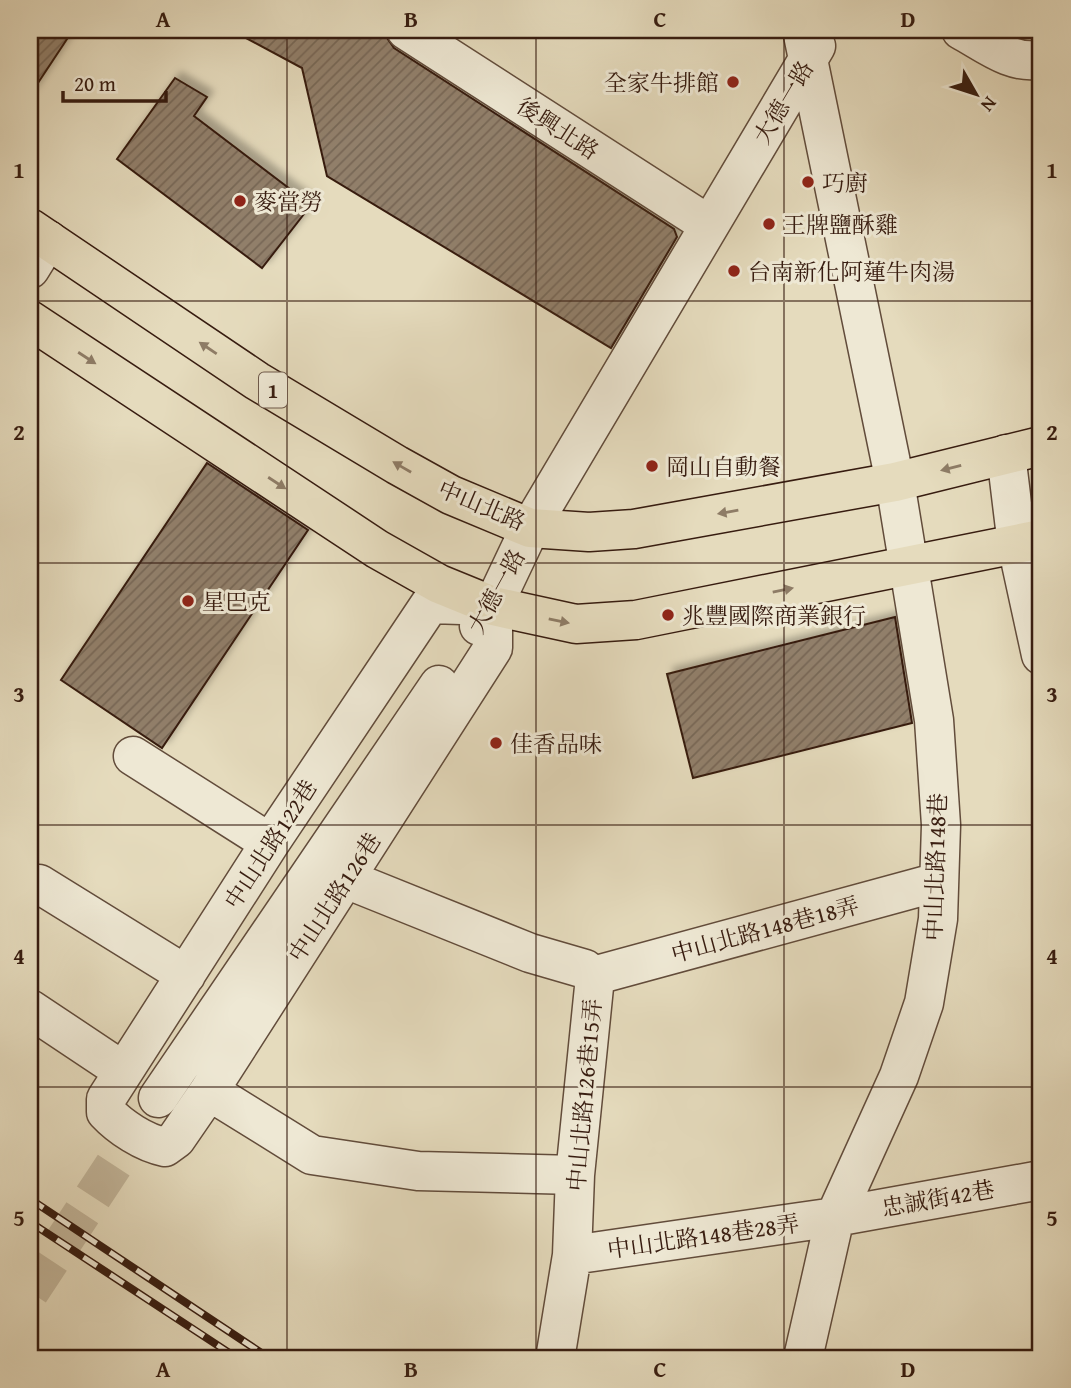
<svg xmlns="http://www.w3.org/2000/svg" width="1071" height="1388" font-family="'Gentium Book Plus','Noto Serif TC',serif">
	<defs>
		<pattern id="building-hatch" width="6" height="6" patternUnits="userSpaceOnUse" patternTransform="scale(1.75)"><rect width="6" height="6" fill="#917f6a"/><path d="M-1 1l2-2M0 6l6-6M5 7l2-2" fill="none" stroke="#776756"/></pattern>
		<filter id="shadow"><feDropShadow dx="6" dy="-6" stdDeviation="3.5" flood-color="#0004"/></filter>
	</defs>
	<rect width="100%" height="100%" fill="#e5dbbd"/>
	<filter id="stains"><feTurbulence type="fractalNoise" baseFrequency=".00286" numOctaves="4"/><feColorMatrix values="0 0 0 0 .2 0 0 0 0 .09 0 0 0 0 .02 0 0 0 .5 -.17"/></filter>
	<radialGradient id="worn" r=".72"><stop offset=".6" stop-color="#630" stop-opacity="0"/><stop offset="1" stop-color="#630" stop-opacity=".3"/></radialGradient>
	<path fill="url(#building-hatch)" stroke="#371c10" stroke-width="2" filter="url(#shadow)" d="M30,30H73L30,95Z
		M231,30H378L385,35L394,48L674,229L677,237L611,348L327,176L302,68Z
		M175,78L207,97L194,116L311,205L262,268L117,159Z
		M207,463L308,530L162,748L61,680Z
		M895,617L912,723L693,778L667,674Z"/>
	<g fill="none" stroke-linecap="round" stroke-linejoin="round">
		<path stroke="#c2b59a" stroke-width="38" stroke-dasharray="38 19" stroke-linecap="butt" d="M30,1292L158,1098"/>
		<defs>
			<path id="minor" d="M406,30L709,225
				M802,30L895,482L934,720L941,825L938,919L924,1003L899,1076L835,1217L803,1358
				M961,30C985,43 1013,66 1041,59
				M30,269L48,240
				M1006,454L1017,545L1041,655
				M430,604L493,606V648L209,1091L176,1139L165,1147C144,1143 120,1127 106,1112V1099L270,843Z
				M479,626L493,606L530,528L816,46
				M133,756L270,843
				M346,879L530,953L585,969L593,976L594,987L575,1175L572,1255L556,1353
				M39,884L186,975
				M593,976L938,882
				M30,1009L123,1071
				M209,1091L312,1155L418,1171L575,1175
				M158,1098L439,685
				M572,1255L835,1217L1041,1180"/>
			<path id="major" d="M30,228L257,381L397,465L451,495L530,528L589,532L634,529L895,482L1041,446
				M30,320L377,549L439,584L493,606L576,624L636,620L1041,539"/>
		</defs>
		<use href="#minor" stroke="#624c3b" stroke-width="41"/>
		<use href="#major" stroke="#371c10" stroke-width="41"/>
		<use href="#minor" stroke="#eee8d4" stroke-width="38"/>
		<use href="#major" stroke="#e5dbbd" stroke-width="38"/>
		<defs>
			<path id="rail" d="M30,1199L269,1358
				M30,1222L237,1358"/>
		</defs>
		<use href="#rail" stroke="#371c10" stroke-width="8"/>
		<use href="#rail" stroke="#eee8d4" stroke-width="5" stroke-dasharray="16" stroke-linecap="butt"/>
	</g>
	<defs><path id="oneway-solid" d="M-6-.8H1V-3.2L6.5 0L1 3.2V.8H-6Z" transform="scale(1.75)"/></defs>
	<g fill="#8e7c66">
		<use href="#oneway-solid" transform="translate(208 348) rotate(-146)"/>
		<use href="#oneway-solid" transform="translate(87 358) rotate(33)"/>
		<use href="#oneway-solid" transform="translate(402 467) rotate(-150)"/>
		<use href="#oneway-solid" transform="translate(951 468) rotate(166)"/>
		<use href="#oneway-solid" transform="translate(277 483) rotate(33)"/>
		<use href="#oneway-solid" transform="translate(728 512) rotate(170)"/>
		<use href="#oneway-solid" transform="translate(783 590) rotate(-12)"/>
		<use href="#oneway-solid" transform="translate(559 621) rotate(12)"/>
	</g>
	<path fill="none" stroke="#371c10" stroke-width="2" stroke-opacity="0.55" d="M287,30V1358M536,30V1358M784,30V1358M30,301H1041M30,563H1041M30,825H1041M30,1087H1041"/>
	<g fill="#8f2418" stroke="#eee8d4" stroke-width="2.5">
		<circle cx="733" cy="82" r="7"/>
		<circle cx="808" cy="182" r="7"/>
		<circle cx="240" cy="201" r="7"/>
		<circle cx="769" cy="224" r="7"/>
		<circle cx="734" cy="271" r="7"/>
		<circle cx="652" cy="466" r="7"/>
		<circle cx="188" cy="601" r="7"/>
		<circle cx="668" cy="615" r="7"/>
		<circle cx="496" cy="743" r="7"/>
	</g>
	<g text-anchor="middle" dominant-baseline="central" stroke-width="6" stroke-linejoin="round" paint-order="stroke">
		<rect fill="#eee8d4" stroke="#6e594b" stroke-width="2" x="259" y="372.5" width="28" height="35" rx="5"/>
		<g font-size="21" font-weight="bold" fill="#371c10">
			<text x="273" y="390">1</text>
		</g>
		<g font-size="23" fill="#371c10" stroke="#eee8d4" text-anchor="start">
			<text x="719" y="82" text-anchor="end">全家牛排館</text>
			<text x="822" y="182">巧廚</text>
			<text x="254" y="201">麥當勞</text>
			<text x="783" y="224">王牌鹽酥雞</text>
			<text x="748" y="271">台南新化阿蓮牛肉湯</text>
			<text x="666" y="466">岡山自動餐</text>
			<text x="202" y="601">星巴克</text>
			<text x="682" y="615">兆豐國際商業銀行</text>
			<text x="510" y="743">佳香品味</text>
		</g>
		<g font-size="23" fill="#371c10" stroke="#eee8d4">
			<text transform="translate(783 102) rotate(-59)">大德一路</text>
			<text transform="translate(558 128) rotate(33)">後興北路</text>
			<text transform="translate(482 505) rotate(23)">中山北路</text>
			<text transform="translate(496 591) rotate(-61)">大德一路</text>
			<text transform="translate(270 844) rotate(-57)">中山北路122巷</text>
			<text transform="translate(935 867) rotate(-88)">中山北路148巷</text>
			<text transform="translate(334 897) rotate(-57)">中山北路126巷</text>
			<text transform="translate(765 929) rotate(-15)">中山北路148巷18弄</text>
			<text transform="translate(584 1095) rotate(-85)">中山北路126巷15弄</text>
			<text transform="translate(938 1198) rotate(-10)">忠誠街42巷</text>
			<text transform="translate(703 1236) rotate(-8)">中山北路148巷28弄</text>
		</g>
	</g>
	<rect width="1071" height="1388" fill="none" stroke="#e5dbbd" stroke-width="77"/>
	<g transform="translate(976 94) rotate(129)" stroke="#eee8d4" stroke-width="5" paint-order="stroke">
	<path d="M0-5L12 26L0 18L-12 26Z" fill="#371c10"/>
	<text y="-10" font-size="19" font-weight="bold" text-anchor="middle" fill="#371c10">N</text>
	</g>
	<path d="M63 91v10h103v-10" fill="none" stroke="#371c10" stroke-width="3.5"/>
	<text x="74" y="91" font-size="21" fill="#371c10" stroke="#eee8d4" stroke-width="5" paint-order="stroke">20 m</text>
	<rect x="38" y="38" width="994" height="1312" fill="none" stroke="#371c10" stroke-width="2.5"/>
	<g font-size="23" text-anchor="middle" font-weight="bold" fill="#371c10">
		<text x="163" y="27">A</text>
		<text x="411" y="27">B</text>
		<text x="660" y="27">C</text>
		<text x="908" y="27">D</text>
		<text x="19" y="178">1</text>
		<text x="1052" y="178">1</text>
		<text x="19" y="440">2</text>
		<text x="1052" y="440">2</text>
		<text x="19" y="702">3</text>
		<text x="1052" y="702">3</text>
		<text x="19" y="964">4</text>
		<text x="1052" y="964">4</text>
		<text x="19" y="1226">5</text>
		<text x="1052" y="1226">5</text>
		<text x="163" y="1377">A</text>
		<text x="411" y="1377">B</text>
		<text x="660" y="1377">C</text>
		<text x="908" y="1377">D</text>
	</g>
	<rect width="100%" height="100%" filter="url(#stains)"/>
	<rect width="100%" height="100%" fill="url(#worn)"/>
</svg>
